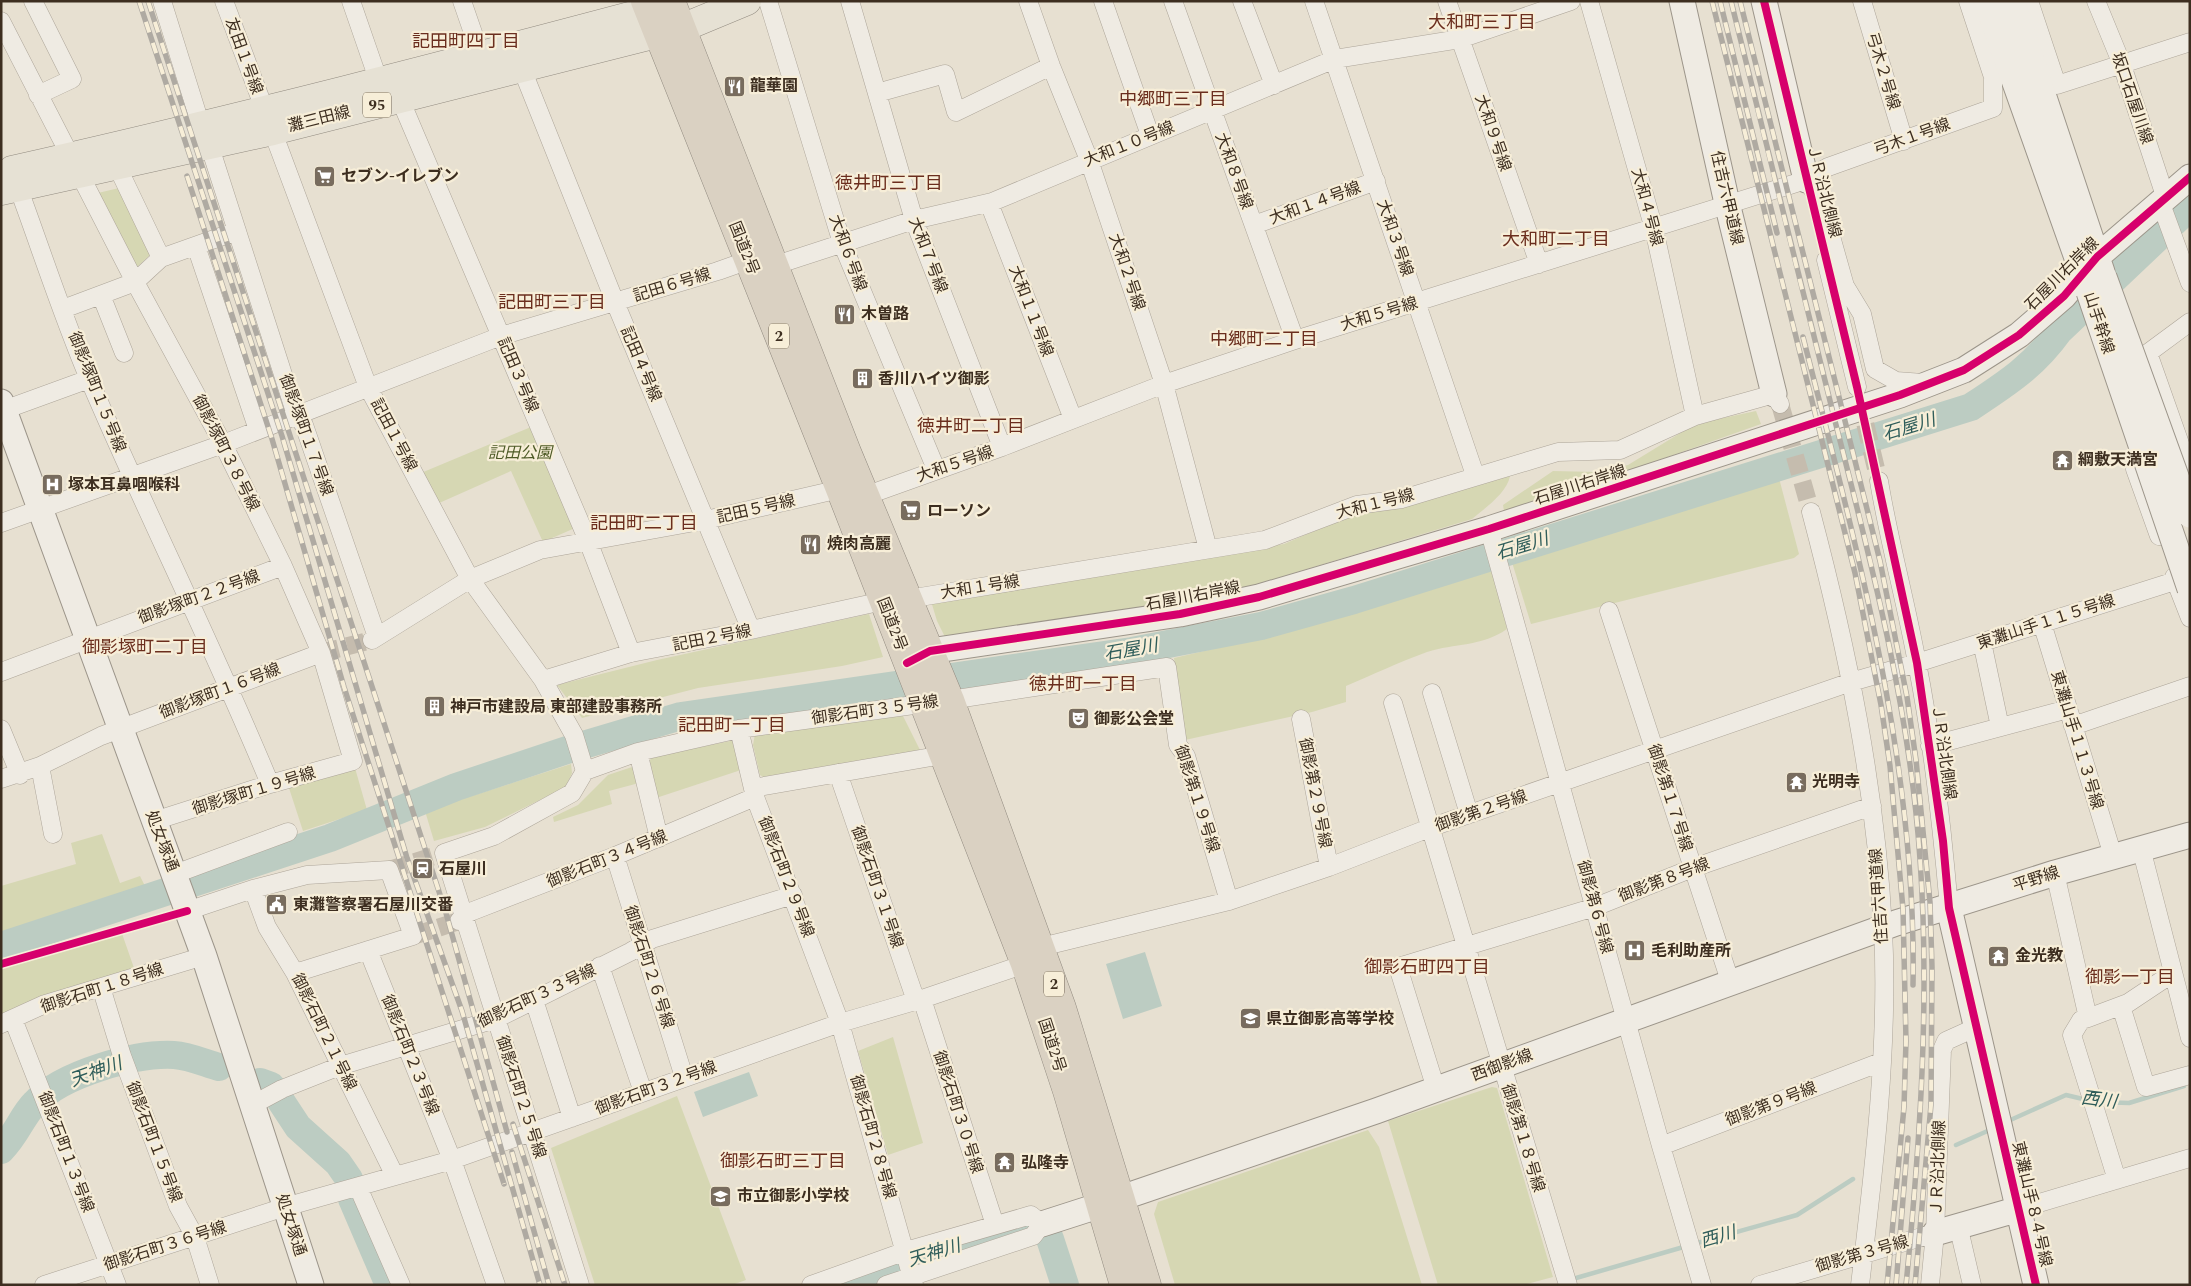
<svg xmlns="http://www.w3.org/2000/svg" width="2191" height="1286" font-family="Spectral,'Noto Sans JP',serif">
	<rect width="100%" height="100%" fill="#e7e0d1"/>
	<path fill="#d6d7b3" d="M119,188L152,253L135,269L98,193Z
		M1756,411L1761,424L1631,470L1504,511L1503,505L1553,471L1597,472L1628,465L1695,424Z
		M531,427L575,528L543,542L511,471L437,504L421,473Z
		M1510,476C1507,493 1485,508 1472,519L1235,591L1165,606L945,637L937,621L931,601L1284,544L1354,514L1394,509Z
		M1779,478L1799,554L1794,558L1531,624L1511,559Z
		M1493,570L1507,629C1481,647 1455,643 1427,652C1399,662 1372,675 1346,686V702L1312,712L1185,740L1174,658L1277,634Z
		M869,614L883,657L842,666L698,688L582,718L557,685L657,660Z
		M903,716L921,752L771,782L760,775L753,745L755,734Z
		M735,740L741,770L656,798L648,763L652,757Z
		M571,764L572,773L566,787L485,827L434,841L425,811Z
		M635,766L639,783L609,791L612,804L554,822L553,817L578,805L608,775Z
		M355,768L367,810L303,831L288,785Z
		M102,834L120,883L140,876L146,888L1,933V886L76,864L71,843Z
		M119,925L134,968L1,1015V964Z
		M893,1037L923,1143L888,1155L858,1051Z
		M1492,1087L1497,1088L1553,1277L1523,1285H1438L1388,1121Z
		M677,1096L746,1280L732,1285H595L551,1148Z
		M1368,1130L1379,1147L1422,1285H1175L1154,1214L1158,1202Z"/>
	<path fill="#bcccc2" d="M1145,952L1162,1006L1123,1019L1106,964Z
		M749,1072L758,1096L703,1117L694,1092Z"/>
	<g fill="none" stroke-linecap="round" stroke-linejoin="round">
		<path stroke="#bcccc2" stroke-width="4.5" d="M2097,1102L2129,1103L2184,1086
			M2006,1122L2066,1095L2087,1100
			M1956,1145L1992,1129
			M1694,1244L1797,1215L1853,1179
			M1576,1278L1687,1246"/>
		<path stroke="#bcccc2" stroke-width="28" d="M1,946L330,838L456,787L570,749L681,716L1132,651L1261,626L1354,600L1971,407C2006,384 2034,366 2059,331L2190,207
			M260,1082L271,1086L298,1127L338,1163L349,1179L352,1199L389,1285
			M1,1150C17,1134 22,1116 35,1103C62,1074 135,1053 174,1055C189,1056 205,1063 219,1067
			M1050,1239L1065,1285
			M842,1285L914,1258L1028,1226"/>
		<path stroke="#c5bcae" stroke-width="18" stroke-dasharray="18 9" stroke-linecap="butt" d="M1859,398L1879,481
			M1780,404L1811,512
			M321,653L372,640
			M389,870L444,853
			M413,936L459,921"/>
		<defs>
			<path id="street" d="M33,1L72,79L38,95
				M162,1L201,126
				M224,1L368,387L470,579L543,680L574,735L585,771
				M351,1L379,82
				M462,1L481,56
				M768,1L842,243L936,469
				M850,1L914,220L1002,447
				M1028,1L1051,66L1089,160L1164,384L1208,549
				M1103,1L1150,135
				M1173,1L1295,340
				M1242,1L1274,85
				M1314,1L1475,475
				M1447,1L1539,264
				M1589,1L1654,229L1695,416
				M1862,1L1904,141
				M2029,1L2057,85L2190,42
				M2096,1L2121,62L2165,196
				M1,21L135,282L223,444L283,566L321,653L353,761L270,784L154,821
				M522,69L615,302L751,630
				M877,93L945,74L956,112L1051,66
				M400,99L588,541L631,653
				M209,144L296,415L304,425L377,637
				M117,166L161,258
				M1806,180L1821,201L1845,286L1862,314L1875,369L1896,381L1923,383
				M18,187C42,252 63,318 90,381C148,517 214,648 270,784
				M2160,201L2190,283
				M989,203L1073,419
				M1254,225L1376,181
				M196,246L258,430
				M1826,260L1857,387
				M773,266L914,220L992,202L1335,59L1460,39L1571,1
				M101,295L124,353
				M63,309L135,282L161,258L237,231
				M2190,322L2148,353L2190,472
				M1,411L89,379
				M1879,481C1889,542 1906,602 1917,663C1933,744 1942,826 1949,908
				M865,496L1002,447L1164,384L1295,340L1806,180L1828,167L1993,108V77L1968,1
				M1811,512C1847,648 1876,788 1883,929C1889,1045 1874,1169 1860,1285
				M1,523L223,444L501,336L718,271L749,260
				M1489,529L1661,1146L1702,1285
				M2159,536L2135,469L2184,454
				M2174,577L2190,618
				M908,599L1265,540L1357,505L1402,499L1558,452L1620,450L1695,416L1774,394L1780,404
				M1609,611L1731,984
				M2042,623L2113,856
				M372,640L470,579L540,550L706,520L840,489
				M1982,642L2000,727
				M1,672L283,566
				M543,680L631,653L751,630L883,601
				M1432,693L1469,814
				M1393,703L1568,1285
				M1301,719L1329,867
				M2073,726L2190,686
				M1,729L20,775
				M739,729L755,797L840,1023L914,1285
				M1930,746L2068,709
				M638,752L659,838
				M40,766L53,834
				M838,773L916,1001
				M1,779L40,766L101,736L321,653
				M753,788L943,755
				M2141,848L2190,1038
				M615,856L684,1077
				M2055,873L2088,1018L2081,1020L2072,1035L2117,1180
				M175,874L288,832
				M253,889L267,927L295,973L395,1176
				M187,911L253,889L307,875L389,870L413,936L295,973
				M459,921L465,914L615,856L755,797
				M1041,947L1229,901L1329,867L1432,827L1851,682L1917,663L2175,581
				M368,950L452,1160L496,1285
				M600,966L643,1092
				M101,987L122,1056L178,1206L195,1237L210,1285
				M922,999L995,1225
				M534,1000L572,1118
				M2121,1006L2146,1087L2190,1075
				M2088,1018L2128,1003L2173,973
				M13,1019L117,1285
				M1,1024L45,1004L204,956
				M1436,1089L1398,967L1595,907L1693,868L1872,806
				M252,1105L282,1089L340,1066L496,1019L630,952L652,939L793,895
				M1661,1146L1881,1062
				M358,1187L401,1285
				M2019,1209L2190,1158
				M1958,1225L1972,1285
				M44,1285L285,1207L452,1160L840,1023L922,999L1025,964
				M580,1285L444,853L494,836L572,793L585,771L638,752L739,729L950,700L1167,667L1178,745L1186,756L1229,901
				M811,1285L906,1251L1031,1215L1042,1224L1033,1236L886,1285
				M1760,1285L1935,1233
				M1930,1285L1935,1233L1942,1050L1946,1041L1977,1027"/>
			<path id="secondary" d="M1682,1L1727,203L1774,394
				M1764,1L1806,180
				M1986,1L2087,286
				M2012,1L2102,272
				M1,402L204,956L311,1285
				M911,660L930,651L1180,614L1259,597L1489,529L1900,395L1964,370L2019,335L2064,296L2097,257L2190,177
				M1949,908L2036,1285
				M1121,1198L1376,1111L1896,923L2055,873L2190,835
				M1042,1224L1101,1205
				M1935,1233L2019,1209"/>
			<path id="primary" d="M12,170C234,120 453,63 671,5
				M1,191L273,131L657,34L682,28L747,1"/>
			<path id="highway" d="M645,1L840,489L1025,964L1067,1091L1124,1285
				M671,1L847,452L950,700L1062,1008L1147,1285"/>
		</defs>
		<use href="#street" stroke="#ada599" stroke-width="19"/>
		<use href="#secondary" stroke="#9c958a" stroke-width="27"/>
		<use href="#primary" stroke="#928b80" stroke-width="29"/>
		<use href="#highway" stroke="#928b80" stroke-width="29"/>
		<use href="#street" stroke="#efebe3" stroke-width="18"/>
		<use href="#secondary" stroke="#efebe3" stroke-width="25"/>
		<use href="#primary" stroke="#e6e1d4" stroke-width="28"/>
		<use href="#highway" stroke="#dad1c2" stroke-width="28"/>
		<defs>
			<path id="rail" d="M139,1L282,436L407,858L462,1011L540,1285
				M148,1L446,913L507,1132
				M1712,1L1855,573L1881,705L1890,766L1903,909L1906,1041L1904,1107L1887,1285
				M1720,1L1777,233
				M1731,1C1765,141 1800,281 1835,421C1872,565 1910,711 1920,859C1930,1001 1920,1143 1906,1285
				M1740,1L1880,561L1907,697L1916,760L1930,902L1932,967L1931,1105L1915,1285
				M187,176L272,439L344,687L504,1184
				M1803,337C1857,549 1917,764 1913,985
				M513,1124L565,1285
				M512,1152L549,1285
				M1896,1285L1908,1138"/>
		</defs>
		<use href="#rail" stroke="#afaaa2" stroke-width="5.5"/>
		<use href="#rail" stroke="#f7eed8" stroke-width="4" stroke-dasharray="11" stroke-linecap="butt"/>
		<defs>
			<path id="secondary-bridge" d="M2104,277L2190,515
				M2089,292L2190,589"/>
		</defs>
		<use href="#secondary-bridge" stroke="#9c958a" stroke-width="27" stroke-linecap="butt"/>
		<use href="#secondary-bridge" stroke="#efebe3" stroke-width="25"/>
		<defs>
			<path id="cycleway" d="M1764,1L1857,387L1917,663L1943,841L1949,908L2036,1285
				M907,663L930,651L1180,614L1259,597L1489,529L1900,395L1964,370L2019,335L2064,296L2097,257L2190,177
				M1,964L187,911"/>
		</defs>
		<use href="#cycleway" stroke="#f7eed8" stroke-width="11"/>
		<use href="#cycleway" stroke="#d6006c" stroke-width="8"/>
	</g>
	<defs>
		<symbol id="restaurant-square" viewBox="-11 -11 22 22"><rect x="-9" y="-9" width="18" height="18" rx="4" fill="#786c5e" stroke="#f7eed8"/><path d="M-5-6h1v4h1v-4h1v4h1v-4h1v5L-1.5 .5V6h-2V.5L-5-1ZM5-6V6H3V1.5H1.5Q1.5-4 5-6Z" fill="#fff"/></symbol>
		<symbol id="supermarket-square" viewBox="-11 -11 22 22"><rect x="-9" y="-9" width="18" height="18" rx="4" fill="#786c5e" stroke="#f7eed8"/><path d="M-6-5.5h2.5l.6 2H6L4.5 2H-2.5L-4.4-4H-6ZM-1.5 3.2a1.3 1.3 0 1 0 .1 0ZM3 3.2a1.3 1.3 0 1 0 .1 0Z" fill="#fff"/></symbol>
		<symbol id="building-square" viewBox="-11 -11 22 22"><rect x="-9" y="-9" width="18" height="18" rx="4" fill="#786c5e" stroke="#f7eed8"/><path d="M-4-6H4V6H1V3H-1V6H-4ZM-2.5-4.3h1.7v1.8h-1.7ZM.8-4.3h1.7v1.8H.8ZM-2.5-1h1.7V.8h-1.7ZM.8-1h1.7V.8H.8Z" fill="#fff"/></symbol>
		<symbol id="temple-square" viewBox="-11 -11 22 22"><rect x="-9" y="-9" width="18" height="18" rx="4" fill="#786c5e" stroke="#f7eed8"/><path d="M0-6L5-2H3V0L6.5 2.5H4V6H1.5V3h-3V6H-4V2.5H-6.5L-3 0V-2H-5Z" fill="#fff"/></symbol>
		<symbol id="hospital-square" viewBox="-11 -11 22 22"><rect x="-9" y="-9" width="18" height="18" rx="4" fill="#786c5e" stroke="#f7eed8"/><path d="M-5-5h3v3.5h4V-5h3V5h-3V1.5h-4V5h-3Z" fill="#fff"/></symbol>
		<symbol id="theatre-square" viewBox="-11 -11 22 22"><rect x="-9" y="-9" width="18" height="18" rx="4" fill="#786c5e" stroke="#f7eed8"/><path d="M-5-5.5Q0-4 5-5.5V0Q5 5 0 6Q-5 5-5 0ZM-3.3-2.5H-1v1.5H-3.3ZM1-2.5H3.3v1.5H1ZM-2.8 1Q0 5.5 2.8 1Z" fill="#fff"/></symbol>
		<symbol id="station-square" viewBox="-11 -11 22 22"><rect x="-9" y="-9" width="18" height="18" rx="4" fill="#786c5e" stroke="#f7eed8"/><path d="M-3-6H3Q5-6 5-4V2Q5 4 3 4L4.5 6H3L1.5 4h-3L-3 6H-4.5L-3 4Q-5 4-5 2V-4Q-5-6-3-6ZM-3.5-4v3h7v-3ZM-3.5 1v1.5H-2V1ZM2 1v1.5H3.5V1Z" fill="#fff"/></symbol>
		<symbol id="civic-square" viewBox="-11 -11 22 22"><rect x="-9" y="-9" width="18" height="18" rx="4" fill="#786c5e" stroke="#f7eed8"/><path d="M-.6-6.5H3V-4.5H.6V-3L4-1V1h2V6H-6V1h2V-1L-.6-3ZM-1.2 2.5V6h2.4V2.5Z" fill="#fff"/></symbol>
		<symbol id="school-square" viewBox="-11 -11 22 22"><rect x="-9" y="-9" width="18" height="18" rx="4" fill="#786c5e" stroke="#f7eed8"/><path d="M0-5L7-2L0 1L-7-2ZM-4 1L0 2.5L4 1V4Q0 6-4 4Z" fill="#fff"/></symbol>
	</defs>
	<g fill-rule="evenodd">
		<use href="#restaurant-square" x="722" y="74" width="25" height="25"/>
		<use href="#supermarket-square" x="312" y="164" width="25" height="25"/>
		<use href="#restaurant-square" x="832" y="302" width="25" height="25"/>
		<use href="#building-square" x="850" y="366" width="25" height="25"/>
		<use href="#temple-square" x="2050" y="448" width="25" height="25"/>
		<use href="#hospital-square" x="40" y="472" width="25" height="25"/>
		<use href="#supermarket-square" x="898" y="498" width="25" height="25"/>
		<use href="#restaurant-square" x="798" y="532" width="25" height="25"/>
		<use href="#building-square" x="422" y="694" width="25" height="25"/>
		<use href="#theatre-square" x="1066" y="706" width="25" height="25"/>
		<use href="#temple-square" x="1784" y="770" width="25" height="25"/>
		<use href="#station-square" x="410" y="856" width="25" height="25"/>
		<use href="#civic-square" x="264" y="892" width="25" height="25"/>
		<use href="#hospital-square" x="1622" y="938" width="25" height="25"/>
		<use href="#temple-square" x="1986" y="944" width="25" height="25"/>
		<use href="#school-square" x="1238" y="1006" width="25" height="25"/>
		<use href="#temple-square" x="992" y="1150" width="25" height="25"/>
		<use href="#school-square" x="708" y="1184" width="25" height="25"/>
	</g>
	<g text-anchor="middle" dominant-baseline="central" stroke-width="4.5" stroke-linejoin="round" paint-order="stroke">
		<g fill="#f7eed8" stroke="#756857" stroke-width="1">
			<rect x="363" y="92.5" width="28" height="25" rx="4"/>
			<rect x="769" y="323.5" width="20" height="25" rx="4"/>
			<rect x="1044" y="971.5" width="20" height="25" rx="4"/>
		</g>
		<g font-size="15" font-weight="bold" fill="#3d2e20">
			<text x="377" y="105">95</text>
			<text x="779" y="336">2</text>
			<text x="1054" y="984">2</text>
		</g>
		<g font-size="16" fill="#3d2e20" stroke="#f7eed8">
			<text transform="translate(244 56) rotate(70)">友田１号線</text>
			<text transform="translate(1883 71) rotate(73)">弓木２号線</text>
			<text transform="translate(2132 98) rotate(71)">坂口石屋川線</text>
			<text transform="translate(319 119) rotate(-14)">灘三田線</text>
			<text transform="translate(1493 133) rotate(71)">大和９号線</text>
			<text transform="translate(1912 137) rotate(-20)">弓木１号線</text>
			<text transform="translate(1129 144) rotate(-22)">大和１０号線</text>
			<text transform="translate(1234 171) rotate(70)">大和８号線</text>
			<text transform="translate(1824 191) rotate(76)">ＪＲ沿北側線</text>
			<text transform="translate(1727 198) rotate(77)">住吉六甲道線</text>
			<text transform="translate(1315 203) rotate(-20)">大和１４号線</text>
			<text transform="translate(1647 207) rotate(75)">大和４号線</text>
			<text transform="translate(1395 238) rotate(71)">大和３号線</text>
			<text transform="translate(744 248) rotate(68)">国道2号</text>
			<text transform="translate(848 253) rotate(70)">大和６号線</text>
			<text transform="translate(928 255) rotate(69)">大和７号線</text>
			<text transform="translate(1127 272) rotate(71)">大和２号線</text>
			<text transform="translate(2062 274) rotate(-45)">石屋川右岸線</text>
			<text transform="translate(672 285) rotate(-17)">記田６号線</text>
			<text transform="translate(1031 311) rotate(69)">大和１１号線</text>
			<text transform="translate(1379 314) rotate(-17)">大和５号線</text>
			<text transform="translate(2099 323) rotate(72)">山手幹線</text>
			<text transform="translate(641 364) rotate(67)">記田４号線</text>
			<text transform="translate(518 375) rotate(67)">記田３号線</text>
			<text transform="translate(97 392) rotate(68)">御影塚町１５号線</text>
			<text transform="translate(306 435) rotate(70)">御影塚町１７号線</text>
			<text transform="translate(394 435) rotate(62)">記田１号線</text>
			<text transform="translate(226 453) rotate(63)">御影塚町３８号線</text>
			<text transform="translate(955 464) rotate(-19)">大和５号線</text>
			<text transform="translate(1580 485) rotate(-18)">石屋川右岸線</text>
			<text transform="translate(1375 504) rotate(-14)">大和１号線</text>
			<text transform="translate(756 509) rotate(-13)">記田５号線</text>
			<text transform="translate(980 587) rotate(-9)">大和１号線</text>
			<text transform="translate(1193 596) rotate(-11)">石屋川右岸線</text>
			<text transform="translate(199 597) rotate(-20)">御影塚町２２号線</text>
			<text transform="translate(2046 622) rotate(-18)">東灘山手１１５号線</text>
			<text transform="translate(892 624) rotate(69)">国道2号</text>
			<text transform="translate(712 638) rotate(-11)">記田２号線</text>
			<text transform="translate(220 691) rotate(-21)">御影塚町１６号線</text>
			<text transform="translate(875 710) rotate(-8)">御影石町３５号線</text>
			<text transform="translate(2077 740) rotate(73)">東灘山手１１３号線</text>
			<text transform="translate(1944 752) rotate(82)">ＪＲ沿北側線</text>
			<text transform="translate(254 791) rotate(-17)">御影塚町１９号線</text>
			<text transform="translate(1315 793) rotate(79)">御影第２９号線</text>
			<text transform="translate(1670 798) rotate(72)">御影第１７号線</text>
			<text transform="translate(1197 799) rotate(72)">御影第１９号線</text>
			<text transform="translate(1481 811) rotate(-19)">御影第２号線</text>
			<text transform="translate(162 841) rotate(69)">処女塚通</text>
			<text transform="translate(607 859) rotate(-22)">御影石町３４号線</text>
			<text transform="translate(786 877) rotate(69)">御影石町２９号線</text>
			<text transform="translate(2036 879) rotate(-18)">平野線</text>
			<text transform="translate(1664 880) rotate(-21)">御影第８号線</text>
			<text transform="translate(877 887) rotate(71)">御影石町３１号線</text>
			<text transform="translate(1879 896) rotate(-94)">住吉六甲道線</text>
			<text transform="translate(1595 907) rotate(75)">御影第６号線</text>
			<text transform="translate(649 967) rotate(72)">御影石町２６号線</text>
			<text transform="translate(102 988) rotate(-18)">御影石町１８号線</text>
			<text transform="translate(537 996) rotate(-25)">御影石町３３号線</text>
			<text transform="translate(324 1032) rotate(64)">御影石町２１号線</text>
			<text transform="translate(1052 1045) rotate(72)">国道2号</text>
			<text transform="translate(410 1055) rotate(68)">御影石町２３号線</text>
			<text transform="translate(1502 1065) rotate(-20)">西御影線</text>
			<text transform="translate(656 1088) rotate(-20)">御影石町３２号線</text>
			<text transform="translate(521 1097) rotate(72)">御影石町２５号線</text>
			<text transform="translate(1771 1104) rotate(-21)">御影第９号線</text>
			<text transform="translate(958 1112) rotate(72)">御影石町３０号線</text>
			<text transform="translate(873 1137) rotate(74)">御影石町２８号線</text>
			<text transform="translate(1523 1138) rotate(73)">御影第１８号線</text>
			<text transform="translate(154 1142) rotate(69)">御影石町１５号線</text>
			<text transform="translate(66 1152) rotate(69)">御影石町１３号線</text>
			<text transform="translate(1938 1168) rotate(-88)">ＪＲ沿北側線</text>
			<text transform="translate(2032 1204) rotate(77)">東灘山手８４号線</text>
			<text transform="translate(291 1225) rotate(72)">処女塚通</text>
			<text transform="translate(165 1246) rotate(-18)">御影石町３６号線</text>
			<text transform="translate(1862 1254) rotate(-16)">御影第３号線</text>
		</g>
		<g font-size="16" font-weight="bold" fill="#3d2e20" stroke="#f7eed8" text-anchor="start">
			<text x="750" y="86">龍華園</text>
			<text x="341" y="176">セブン-イレブン</text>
			<text x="861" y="314">木曽路</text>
			<text x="878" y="379">香川ハイツ御影</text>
			<text x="2078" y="460">綱敷天満宮</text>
			<text x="68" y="485">塚本耳鼻咽喉科</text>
			<text x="927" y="511">ローソン</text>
			<text x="827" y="544">焼肉高麗</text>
			<text x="450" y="707">神戸市建設局 東部建設事務所</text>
			<text x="1094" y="719">御影公会堂</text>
			<text x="1812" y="782">光明寺</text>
			<text x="439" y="869">石屋川</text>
			<text x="293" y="905">東灘警察署石屋川交番</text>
			<text x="1651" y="951">毛利助産所</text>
			<text x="2015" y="956">金光教</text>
			<text x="1266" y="1019">県立御影高等学校</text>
			<text x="1021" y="1163">弘隆寺</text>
			<text x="737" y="1196">市立御影小学校</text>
		</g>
		<g font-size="16" font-style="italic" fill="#4d5a26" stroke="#f7eed8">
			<text x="520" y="453">記田公園</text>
		</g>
		<g font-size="18" fill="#6b2e1e" stroke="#f7eed8">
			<text x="1482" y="22">大和町三丁目</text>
			<text x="466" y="41">記田町四丁目</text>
			<text x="1173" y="99">中郷町三丁目</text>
			<text x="889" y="183">徳井町三丁目</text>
			<text x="1556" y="239">大和町二丁目</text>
			<text x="552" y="302">記田町三丁目</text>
			<text x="1264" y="339">中郷町二丁目</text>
			<text x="971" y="426">徳井町二丁目</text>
			<text x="644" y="523">記田町二丁目</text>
			<text x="145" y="647">御影塚町二丁目</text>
			<text x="1083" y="684">徳井町一丁目</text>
			<text x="732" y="725">記田町一丁目</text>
			<text x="1427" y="967">御影石町四丁目</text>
			<text x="2130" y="977">御影一丁目</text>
			<text x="783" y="1161">御影石町三丁目</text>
		</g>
		<g font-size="18" font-style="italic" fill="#2f5d5a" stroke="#f7eed8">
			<text transform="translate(1909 427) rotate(-17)">石屋川</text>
			<text transform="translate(1522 546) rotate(-17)">石屋川</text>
			<text transform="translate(1131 650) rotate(-10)">石屋川</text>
			<text transform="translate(96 1072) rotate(-20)">天神川</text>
			<text transform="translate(2099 1100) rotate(7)">西川</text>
			<text transform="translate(1718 1237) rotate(-16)">西川</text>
			<text transform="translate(934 1253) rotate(-17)">天神川</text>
		</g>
	</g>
	<rect width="2191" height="1286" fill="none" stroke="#3d2e20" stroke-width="5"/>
</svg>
